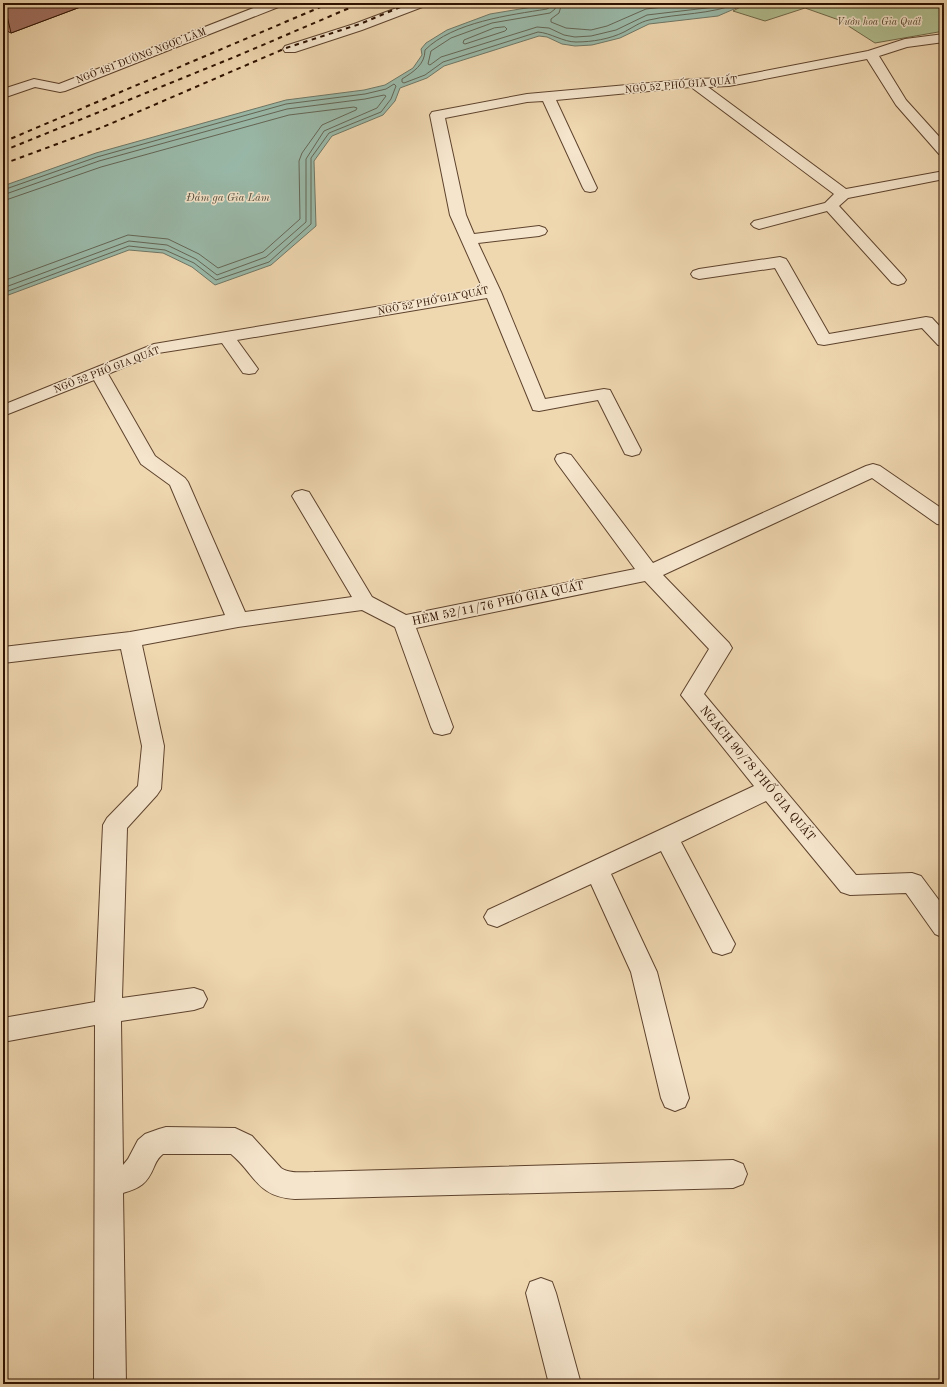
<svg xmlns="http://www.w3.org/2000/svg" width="947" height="1387" font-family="'Old Standard TT',serif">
	<rect width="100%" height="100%" fill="#efd7b0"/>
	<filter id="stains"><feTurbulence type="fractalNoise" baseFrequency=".005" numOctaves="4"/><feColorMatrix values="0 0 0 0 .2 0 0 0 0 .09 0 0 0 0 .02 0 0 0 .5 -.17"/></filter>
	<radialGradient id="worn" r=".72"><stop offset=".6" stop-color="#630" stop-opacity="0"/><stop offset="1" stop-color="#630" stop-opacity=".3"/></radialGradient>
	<path fill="#b2bf91" stroke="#706849" d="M748,3H944V31L875,43L839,20L805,8L765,21L733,11Z"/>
	<path fill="#9abaaa" stroke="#6f7766" d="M556,3H748L718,16L649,24L620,38L592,45L575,46L562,44L547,37L539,36L444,66L427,78L400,88L395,101L383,115L332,136L314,161L316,226L271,265L215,285L192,267L163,253L129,250L3,297V186L96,153L286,100L364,90L385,85L413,68L422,55L421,49L426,43L447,30L490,14Z"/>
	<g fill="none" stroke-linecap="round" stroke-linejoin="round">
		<path stroke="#646656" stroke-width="1" d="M551,3L550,7L547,9C510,15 453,22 425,50C425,65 413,72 402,79V82L404,83L425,75L443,62L538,32C551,33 563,42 576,42C592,42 610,39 624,32C632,28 640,22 649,20C679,13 710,15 739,3
			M556,3L555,9L550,13L492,23L451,38L431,51L428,64L430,65L441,57L537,27L549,28L564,35L575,37L591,36L616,30L647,15L715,7L728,3
			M562,3L559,13L551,19V22L566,28L591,30L607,26L646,9L698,3
			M505,27L507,29L505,31L465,44L463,43L464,40L494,28Z
			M3,190L97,157L286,104L365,94L386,89L394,84L396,86L391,99L381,112L329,133L311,158V224L269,262L216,280L194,263L165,250L129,246L3,293
			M3,195L99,161L287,109L365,99L384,95L386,96L377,108L324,131L306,159V222L266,257L217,275L196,259L167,245L129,241L3,288
			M3,201L101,167L289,115L354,107L357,108L356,110L322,125L302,153L299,161L300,219L263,252L218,268L199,254L168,239L128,235L3,281"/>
		<defs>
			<path id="minor" d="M266,3H283L281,6L65,91L60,92L35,87L3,98V89L34,79L59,84Z
				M410,3H427L425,6L362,30L295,52H285L283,49L285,46L354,24Z
				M944,34V42L907,47L879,56L906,100L944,142V155L939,154L896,105L867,59L729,86L708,87L846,189L944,171V179L848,198L839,206L904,277L906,280L904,283L898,285L892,283L827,211L759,229L754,227L751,224L754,221L825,203L834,194L691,87L556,100L597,188L595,191L590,192L585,191L583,188L543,101L527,102L445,118L466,215L474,234L539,226L545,228L547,231L545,234L539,236L478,243L501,292L545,399L604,389L610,390L641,450L639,454L632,456L625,454L598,400L539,411L533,410L487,298L237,340L258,369L255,373L249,374L243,373L222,343L158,353L108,374L155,456L185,478L188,482L245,612L352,597L292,496L295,492L302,490L309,492L372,597L406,615L635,569L557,463L555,459L557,455L564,453L571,455L653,563L866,466L873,464L880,466L944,510V525L937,524L872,478L663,575L729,643L732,648L704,694L856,875L912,873L921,876L944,907V938L935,934L906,893L850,895L841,892L766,801L681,842L735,944L731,952L722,955L713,952L661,851L611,874L657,972L689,1098L685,1107L675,1111L665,1107L661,1098L631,972L591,884L497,927L488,924L484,917L488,910L754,786L681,695L709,649L645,581L416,628L453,727L450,733L442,735L434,733L431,727L395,627L362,610L238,627L142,645L164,746L161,789L157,795L127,828L122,998L194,988L203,991L207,999L203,1007L194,1010L121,1021L123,1165L128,1159L138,1140L145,1134L159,1129L166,1127L235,1128L252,1136L281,1168C290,1174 303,1172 314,1172L733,1160L743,1164L747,1174L743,1184L733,1188L295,1199C257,1197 255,1174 231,1154H163C158,1158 156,1162 154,1167C147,1184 140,1188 123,1193L126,1384H94L95,1025L3,1042V1018L95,1002L103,825L107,818L138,786L142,746L121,649L3,663V647L130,632L225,615L170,485L141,464L94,380L3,416V405L154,344L483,289L450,215L430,115L432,112L527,94L694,79L729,78L868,51L905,39Z
				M780,257L786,259L788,262L829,334L926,317L932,318L944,331V346L938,345L922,328L824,345L818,344L775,268L699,279L693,277L691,274L693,271L699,269Z
				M541,1278L552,1282L556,1293L581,1384H549L526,1293L530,1282Z"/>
		</defs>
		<use href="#minor" stroke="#5e432d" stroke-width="2"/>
		<use href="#minor" fill="#f5e5cc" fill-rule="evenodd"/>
		<path stroke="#2e1201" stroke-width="2" stroke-dasharray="4.5 4.5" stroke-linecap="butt" d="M3,142L330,3
			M3,151L237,56L361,3
			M3,164L103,127L286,48L360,24L410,3"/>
	</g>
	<path fill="#c68a77" stroke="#2e1201" d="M3,3H91L11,33L7,31L3,32Z"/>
	<path fill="#a17061" stroke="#2e1201" d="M4,3H91L11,33Z
		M3,15L7,31L3,32Z"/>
	<g text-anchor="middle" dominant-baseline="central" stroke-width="3" stroke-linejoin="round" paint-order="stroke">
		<g font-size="10" font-style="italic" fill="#56462c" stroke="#f5e5cc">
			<text x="879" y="22">Vườn hoa Gia Quất</text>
		</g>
		<g font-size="10" fill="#2e1201" stroke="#f5e5cc">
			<text transform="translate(141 56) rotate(-21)">NGÕ 481 ĐƯỜNG NGỌC LÂM</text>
			<text transform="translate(681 85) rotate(-5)">NGÕ 52 PHỐ GIA QUẤT</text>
			<text transform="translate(433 301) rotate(-11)">NGÕ 52 PHỐ GIA QUẤT</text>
			<text transform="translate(107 370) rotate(-21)">NGÕ 52 PHỐ GIA QUẤT</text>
		</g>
		<g font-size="11" font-style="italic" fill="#544d3c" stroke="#f5e5cc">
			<text x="228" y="198">Đầm ga Gia Lâm</text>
		</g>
		<g font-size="12" fill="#2e1201" stroke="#f5e5cc">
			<text transform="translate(498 604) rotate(-12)">HẺM 52/11/76 PHỐ GIA QUẤT</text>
			<text transform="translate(757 774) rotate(50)">NGÁCH 90/78 PHỐ GIA QUẤT</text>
		</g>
	</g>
	<rect width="947" height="1387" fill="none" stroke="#efd7b0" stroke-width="16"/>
	<rect x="4" y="4" width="939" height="1379" fill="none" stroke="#2e1201" stroke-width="2"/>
	<rect x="8" y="8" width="931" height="1371" fill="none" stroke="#2e1201"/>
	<rect width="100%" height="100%" filter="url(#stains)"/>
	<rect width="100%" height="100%" fill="url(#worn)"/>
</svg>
